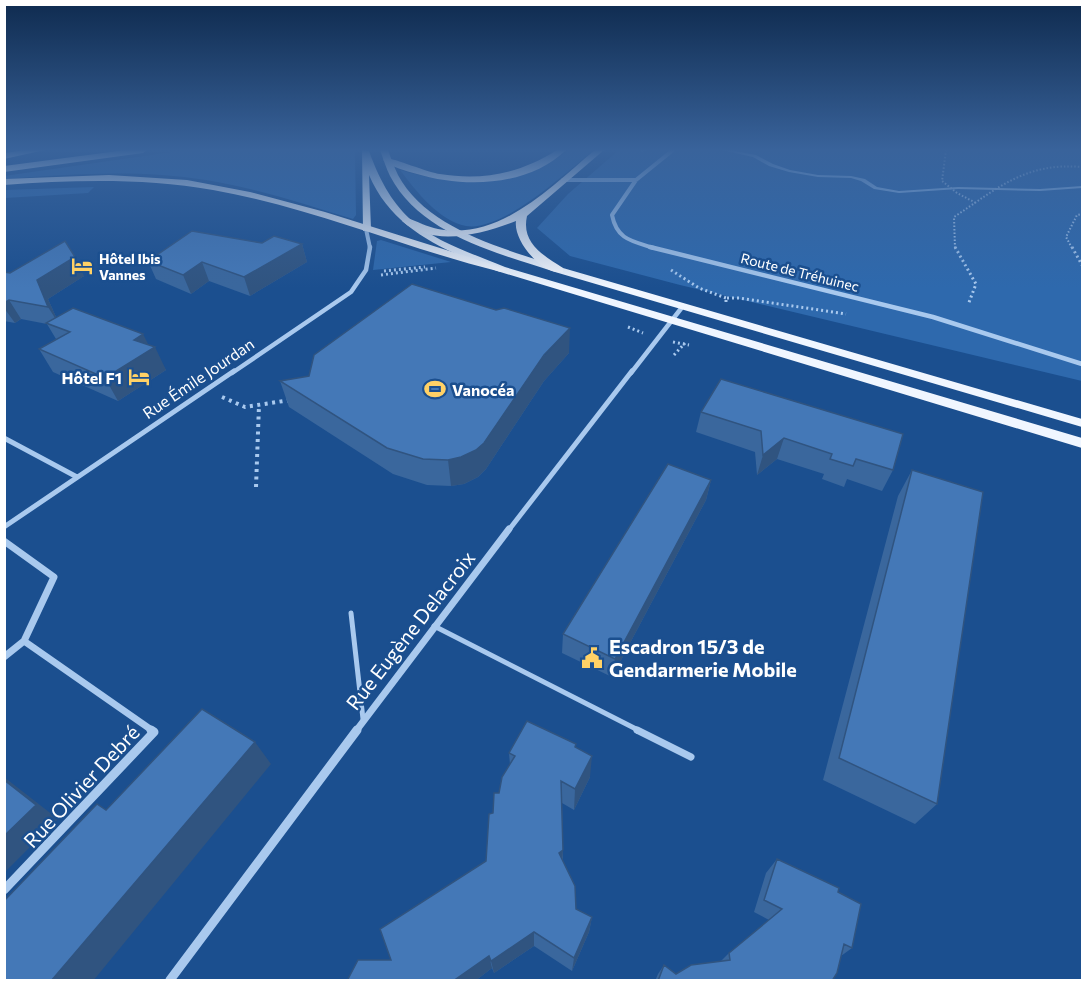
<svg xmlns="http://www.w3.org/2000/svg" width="1087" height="985" font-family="Commissioner,sans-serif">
	<rect width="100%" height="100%" fill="#1b4f8f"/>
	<path fill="#2e69ad" d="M186,150H355L356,215L353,219C304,204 256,188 206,180C140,169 71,174 5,179L4,176Z
		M569,150H594C566,172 503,232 466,226C439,221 416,191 400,170C457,187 521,187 569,150Z
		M619,150H1082V381L680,285L570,256L537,228L568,194Z
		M94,187L88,193L5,198V190Z
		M381,240L451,262L373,270L377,241Z"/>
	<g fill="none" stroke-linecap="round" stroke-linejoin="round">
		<path fill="#9cc4f0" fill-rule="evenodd" d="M640,150H646L642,152Z
			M722,150H729L756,155L773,164L790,170L818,175L851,176L865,179L877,187L899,191L958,187L1040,189L1082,186V188L1040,191L958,189L899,193L874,189L861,181L851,178L818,177L789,172L769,166L753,157Z"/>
		<path stroke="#a9c9ee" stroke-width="2" stroke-dasharray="1.5 2" stroke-linecap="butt" d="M946,150L942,181L957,193L976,203
			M955,248L954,217C998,188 1026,162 1082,167
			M1072,248L1066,237L1077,215L1082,214"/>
		<path stroke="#a9c9ee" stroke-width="3" stroke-dasharray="2 3" stroke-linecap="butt" d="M955,247L976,284L968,305
			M1072,247L1082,265
			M671,270L699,288L726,298
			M384,271L425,267
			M381,275L436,268
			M726,302V298H739L846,314
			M628,327L643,333
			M673,342L689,345
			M674,355L685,343"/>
		<path stroke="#a9c9ee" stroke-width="4" stroke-dasharray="3 4.5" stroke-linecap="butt" d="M222,397L245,407L290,400
			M256,487L259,405"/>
		<path stroke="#a9c9ee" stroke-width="5" d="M351,613L363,719
			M434,626L640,731"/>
		<path stroke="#a9c9ee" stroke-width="7" d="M637,730L691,757"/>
		<path stroke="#a9c9ee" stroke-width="4" d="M563,180H636
			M366,229L370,248
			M654,248C632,241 617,240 612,215L636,180L673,150"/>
		<path stroke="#a9c9ee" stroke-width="4.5" d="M650,247L933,317L1082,364
			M232,373L351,292L366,270L370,247
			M631,373L683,306"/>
		<path stroke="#a9c9ee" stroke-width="5" d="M4,438L77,477
			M4,527L234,371
			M508,531L632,371"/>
		<path stroke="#a9c9ee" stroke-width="7" d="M4,541L54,577L24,641L4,657
			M24,641L153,731
			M356,731L509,529"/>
		<path stroke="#a9c9ee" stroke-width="9" d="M4,890L154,732L151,730
			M170,980L357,730"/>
		<path fill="#f0f6ff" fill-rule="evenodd" d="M362,150L369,151C397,229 433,238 505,267L1082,438V448L497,271C445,250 393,231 369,175L371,229L363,231Z
			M380,150H388C391,158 394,167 398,175C427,230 508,250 563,268L1082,419V427L555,272C498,253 421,235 390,176C386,168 383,158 380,150Z"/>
		<path fill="#f8faff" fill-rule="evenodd" d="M27,150H45L4,159V153Z
			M126,150H147L143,153L4,172V166Z
			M557,150H566C528,187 464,188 417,174C405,171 392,167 383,160C384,159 385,158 386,158C390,157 430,173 440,174C483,181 521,173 557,150Z
			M595,150H604L527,216C521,243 543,255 563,268V272C543,276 513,241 516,221C482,234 433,248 402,221L407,218C417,221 427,227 438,229C501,241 551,186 595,150Z
			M109,175L187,180L250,192L325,212L507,269L501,272C404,248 311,207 213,190C144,178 74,180 4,185V179Z"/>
	</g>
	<path fill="#3a679d" d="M262,243L302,244L307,262L250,296L209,281L191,294L156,279L148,261Z
		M4,272L84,276L48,299L56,317L149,345L166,370L118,401L53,372L39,349L56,339L47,324L21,319L15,323L4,321Z
		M569,353L544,381L486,469L478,477L464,484L451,486L427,485L393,474L289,407L280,381Z
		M701,412L893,470L882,491L847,479L844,487L822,479L824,474L777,459L757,475L755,452L696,432Z
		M912,470L937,804L915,824L823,780L898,496Z
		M711,480L706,500L612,677L562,653L563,634Z
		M576,747L590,777L574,810L562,803L563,850V861L576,909L592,917L589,932L572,971L534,946L494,973L492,968L475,981H347L391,960L486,861L493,813L499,793L510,765L509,753Z
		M777,859L838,892L852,948L841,956L832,981H655L658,974L664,965L676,974L721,961L729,953L769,920L754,912L766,873Z"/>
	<path fill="#305480" d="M302,244L307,262L250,296L244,277Z
		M75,257L84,276L48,299L60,326L48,307L37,280Z
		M202,262L209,281L191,294L183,275Z
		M9,300L21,319L15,323L4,308V303Z
		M570,328L569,353L544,381L486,469L478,477L464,484L451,486L448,460Z
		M143,334L151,350L155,347L166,370L118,401L105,378L134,340Z
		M784,438L777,459L757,475L763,455Z
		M711,480L706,500L612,677L615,659Z
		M255,742L271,764L93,981H51Z
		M592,756L590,777L574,810L575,789Z
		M4,777L58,819L4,873Z
		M563,850L562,868L559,853Z
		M592,917L589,932L572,971L574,958Z
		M534,932V946L494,973L491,961Z
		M489,956L492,968L475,981H453Z"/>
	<path fill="#4478b7" stroke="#305480" stroke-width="1.5" d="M192,231L262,243L274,236L302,244L244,277L202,262L183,275L148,261Z
		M65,241L75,257L37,280L48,307L9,300L4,303V272L10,273Z
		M412,284L496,310L504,308L570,328L544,355L484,443L476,450L461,457L448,460L423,459L387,448L280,381L309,376L314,355Z
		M73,308L143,334L134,340L155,347L105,378L39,349L70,332L46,323Z
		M721,379L903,434L893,470L856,459L853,466L830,459L832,454L784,438L763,455L761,431L701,412Z
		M668,464L711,480L615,659L563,634Z
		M912,470L983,492L937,804L839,758Z
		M202,709L255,742L51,981H4V901L97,804L106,810Z
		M527,721L576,744L575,747L592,756L575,789L561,781L563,850L559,853L575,886L576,909L592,917L574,958L534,932L491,961L489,956L453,981H347L358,960H391L380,929L486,861L489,814L493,813L494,793H499L502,777L515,756L509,753Z
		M4,780L36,805L4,836Z
		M777,859L839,888L838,892L861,904L852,948L844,944L837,973L832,981H658L664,965L676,974L691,965L730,960L729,953L782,909L764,900Z"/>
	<linearGradient id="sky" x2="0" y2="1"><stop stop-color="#0f2b4f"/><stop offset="0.52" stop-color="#39639b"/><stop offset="1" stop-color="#39639b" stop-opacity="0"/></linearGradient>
	<rect width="1087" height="288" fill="url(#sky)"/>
	<defs>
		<symbol id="hotel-bare" viewBox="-9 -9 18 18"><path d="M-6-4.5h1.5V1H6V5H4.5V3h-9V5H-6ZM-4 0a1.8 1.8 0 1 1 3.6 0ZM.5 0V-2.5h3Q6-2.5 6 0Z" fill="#ffd166" stroke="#1b4f8f" stroke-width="2.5" paint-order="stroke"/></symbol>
		<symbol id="stadium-bare" viewBox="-9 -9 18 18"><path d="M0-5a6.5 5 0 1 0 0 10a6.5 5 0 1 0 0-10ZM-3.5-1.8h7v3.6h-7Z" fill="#ffd166" stroke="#1b4f8f" stroke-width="2.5" paint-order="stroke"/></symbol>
		<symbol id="civic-bare" viewBox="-9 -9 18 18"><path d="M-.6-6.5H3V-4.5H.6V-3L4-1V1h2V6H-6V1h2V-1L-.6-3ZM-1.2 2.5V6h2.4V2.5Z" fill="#ffd166" stroke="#1b4f8f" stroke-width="2.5" paint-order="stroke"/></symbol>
	</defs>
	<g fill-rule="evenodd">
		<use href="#hotel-bare" x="67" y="251" width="30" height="30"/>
		<use href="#hotel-bare" x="124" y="362" width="30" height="30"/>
		<use href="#stadium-bare" x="420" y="374" width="30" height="30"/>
		<use href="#civic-bare" x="577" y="643" width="30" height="30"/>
	</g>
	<g text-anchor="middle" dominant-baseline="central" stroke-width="5" stroke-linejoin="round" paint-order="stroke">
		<g font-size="14" font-weight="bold" fill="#fff" stroke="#1b4f8f" text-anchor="start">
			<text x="99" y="258">Hôtel Ibis<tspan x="99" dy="16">Vannes</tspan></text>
		</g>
		<g font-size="14" fill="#fff" stroke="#1b4f8f">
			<text transform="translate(800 272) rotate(14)">Route de Tréhuinec</text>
		</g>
		<g font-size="16" font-weight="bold" fill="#fff" stroke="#1b4f8f" text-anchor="end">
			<text x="122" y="377">Hôtel F1</text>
			<text x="452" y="389" text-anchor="start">Vanocéa</text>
		</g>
		<g font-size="16" fill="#fff" stroke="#1b4f8f">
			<text transform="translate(198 378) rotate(-34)">Rue Émile Jourdan</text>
		</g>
		<g font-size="20" fill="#fff" stroke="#1b4f8f">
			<text transform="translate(410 630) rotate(-52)">Rue Eugène Delacroix</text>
			<text transform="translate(81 786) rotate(-47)">Rue Olivier Debré</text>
		</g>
		<g font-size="20" font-weight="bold" fill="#fff" stroke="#1b4f8f" text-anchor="start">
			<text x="609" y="646">Escadron 15/3 de<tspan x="609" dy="23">Gendarmerie Mobile</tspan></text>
		</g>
	</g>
	<rect width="1087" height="985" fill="none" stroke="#ffffff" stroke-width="12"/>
</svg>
